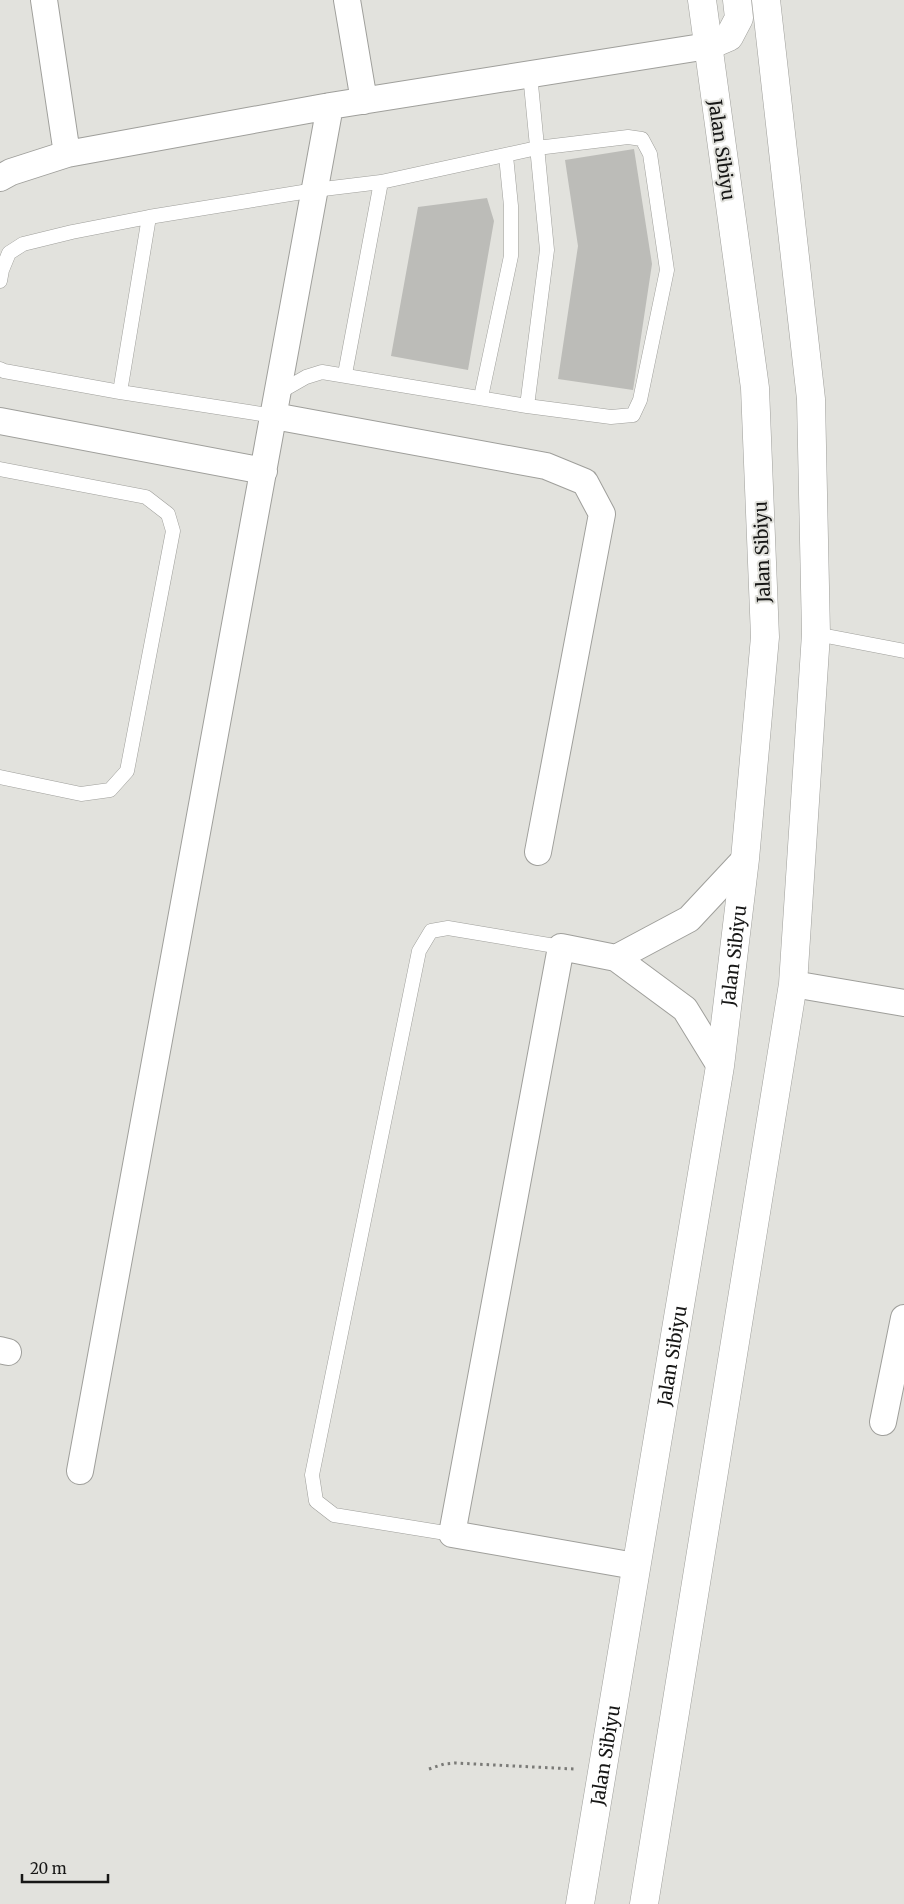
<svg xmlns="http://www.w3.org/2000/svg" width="904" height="1904" font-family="Merriweather,serif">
	<rect width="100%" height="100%" fill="#e2e2dd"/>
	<path fill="#bcbcb8" d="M634,149L652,264L633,390L558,379L578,246L565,160Z
		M487,198L494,221L468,370L391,356L418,207Z"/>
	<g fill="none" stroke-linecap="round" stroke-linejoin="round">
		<defs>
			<path id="service" d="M0,281L2,270L9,253L23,244L72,232L149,217L315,190L381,182L537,148L628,137L642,139L650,154L667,270L640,400L633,415L611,417L527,406L322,372L306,377L278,393
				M0,369L4,371L120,392L274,416
				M345,374L381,182
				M120,392L149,217
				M481,397L511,256V206L506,156
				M527,406L547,250L530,74
				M0,469L146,497L168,514L173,531L127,771L110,790L81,794L0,777
				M816,634L904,651
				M452,1534L334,1515L316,1501L312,1475L419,951L431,931L448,928L561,947"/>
			<path id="minor" d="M44,0L67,154
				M347,0L364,101
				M0,178L11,172L67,154L330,106L708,46
				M274,416L546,466L585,482L602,514L538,852
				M0,421L264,471
				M616,958L689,919L745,859
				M793,984L904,1003
				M0,1350L8,1352
				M883,1422L904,1318
				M80,1471L330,106
				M635,1566L452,1534L561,947L616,958L685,1009L720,1066"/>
			<g id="secondary">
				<path d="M708,46L729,37L739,18L737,0"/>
				<path id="s1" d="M580,1904L720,1066L745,859L765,637L755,388L702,0"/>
				<path d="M644,1904L793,984L816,634L811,399L766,0"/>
			</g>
		</defs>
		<use href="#service" stroke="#9f9f9b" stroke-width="15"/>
		<use href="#minor" stroke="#9f9f9b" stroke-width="28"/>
		<use href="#secondary" stroke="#9f9f9b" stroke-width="29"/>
		<path stroke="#7a7a77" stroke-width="3" stroke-dasharray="2.5 4" stroke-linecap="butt" d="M429,1769L444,1764L455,1763L574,1769"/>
		<use href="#service" stroke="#fff" stroke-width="14"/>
		<use href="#minor" stroke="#fff" stroke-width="26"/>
		<use href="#secondary" stroke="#fff" stroke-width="28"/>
	</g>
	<g text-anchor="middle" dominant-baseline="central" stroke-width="4" stroke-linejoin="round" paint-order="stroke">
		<g font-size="18" fill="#171716" stroke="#e2e2dd">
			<text transform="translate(722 150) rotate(82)">Jalan Sibiyu</text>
			<text transform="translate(762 552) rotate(-92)">Jalan Sibiyu</text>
			<text stroke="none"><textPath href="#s1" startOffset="961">Jalan Sibiyu</textPath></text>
			<text stroke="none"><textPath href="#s1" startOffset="556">Jalan Sibiyu</textPath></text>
			<text stroke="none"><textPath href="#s1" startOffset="151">Jalan Sibiyu</textPath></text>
		</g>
	</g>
	<path d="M22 1874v8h86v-8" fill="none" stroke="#171716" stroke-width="2.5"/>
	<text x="30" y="1874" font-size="15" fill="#171716" stroke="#e2e2dd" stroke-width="4" paint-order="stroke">20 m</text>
</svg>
